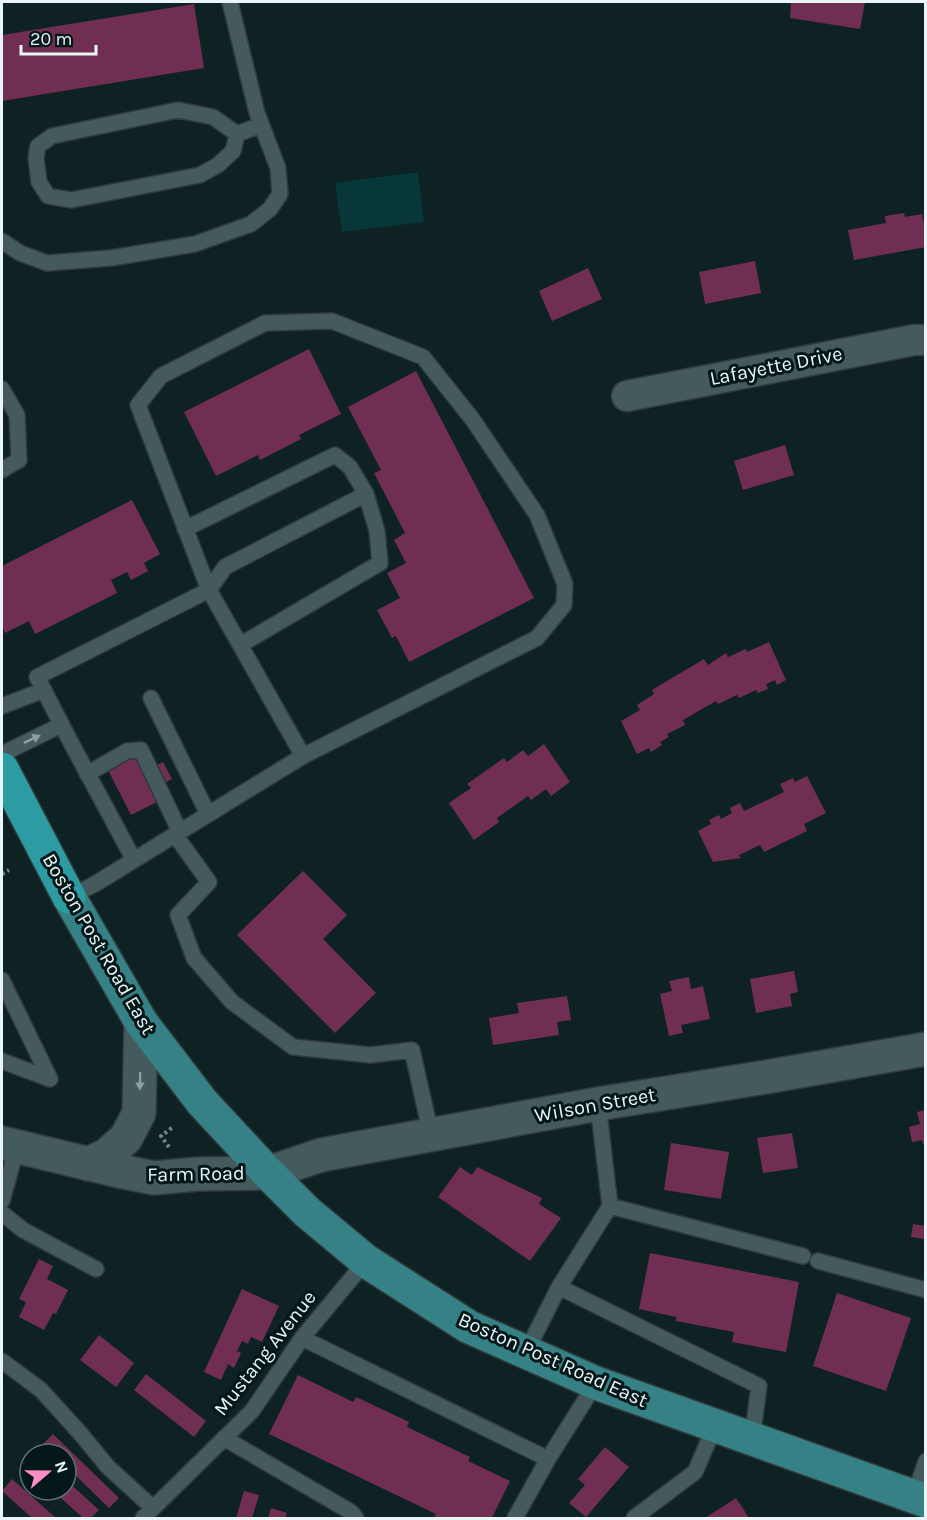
<svg xmlns="http://www.w3.org/2000/svg" width="927" height="1520" font-family="Karla,sans-serif">
	<rect width="100%" height="100%" fill="#0e2223"/>
	<path fill="#083739" d="M418,172L424,222L342,232L335,183Z"/>
	<path fill="#702f52" d="M791,2H865L860,29L790,18Z
		M194,4L204,68L2,101V35Z
		M904,213L905,217L922,214L926,233V247L854,260L848,230L886,223L885,216Z
		M755,261L761,293L705,304L699,272Z
		M588,268L602,299L552,321L539,291Z
		M309,349L341,414L299,435L301,439L260,460L258,455L216,476L184,412Z
		M416,371L534,598L409,662L396,636L392,638L377,610L400,598L387,573L406,563L394,540L405,533L374,473L381,470L348,407Z
		M785,445L794,475L743,490L734,461Z
		M132,500L160,554L144,563L148,571L131,580L127,572L111,580L117,593L35,634L29,621L5,633L2,626V566Z
		M769,642L786,680L777,685L775,680L766,684L768,689L758,693L756,690L739,698L737,695L718,704L716,701L683,720L685,725L667,734L669,737L660,742L662,745L651,752L649,748L637,754L621,721L640,710L637,705L654,694L652,690L704,659L708,665L726,653L728,657L746,649L747,652Z
		M544,744L570,782L551,796L546,789L531,800L528,796L497,818L499,822L474,840L449,803L471,788L467,784L504,758L507,762L523,750L528,756Z
		M137,755L146,771L163,762L172,779L153,789L159,801L131,815L108,770Z
		M807,776L826,813L804,824L807,831L764,852L760,845L739,855L741,858L713,862L698,831L711,824L709,820L719,815L721,819L732,813L730,808L740,803L744,811L784,792L780,784L793,778L795,782Z
		M303,871L347,915L323,939L376,993L335,1033L237,935Z
		M794,971L798,992L790,994L792,1006L756,1013L750,979Z
		M689,977L691,989L703,986L710,1019L681,1025L683,1033L669,1036L660,994L672,991L669,981Z
		M567,996L571,1020L557,1022L559,1035L493,1045L489,1018L519,1013L517,1003Z
		M926,1110V1144H923L922,1140L912,1142L909,1127L920,1124L917,1112Z
		M792,1133L798,1168L763,1173L757,1138Z
		M671,1143L729,1152L721,1199L664,1190Z
		M460,1167L472,1175L477,1167L542,1198L539,1204L561,1218L530,1261L438,1197Z
		M913,1224L926,1226V1239L911,1237Z
		M650,1253L799,1282L786,1352L732,1342L734,1332L676,1321V1317L639,1309Z
		M39,1259L53,1266L47,1279L68,1290L56,1314L53,1313L44,1330L19,1317L26,1302L19,1299Z
		M242,1289L279,1306L262,1342L251,1337L248,1344L242,1341L237,1351L241,1353L234,1368L228,1364L221,1380L204,1372Z
		M837,1293L911,1318L886,1391L813,1366Z
		M99,1335L134,1363L116,1387L80,1360Z
		M146,1374L206,1421L194,1437L134,1390Z
		M298,1375L353,1402L356,1397L409,1422L407,1427L470,1457L468,1461L510,1481L492,1518H434L436,1514L269,1434Z
		M53,1434L119,1498L109,1508L66,1466V1454H53L43,1444Z
		M605,1447L629,1467L586,1517L569,1503L585,1485L578,1479Z
		M12,1479L56,1518H32L2,1491Z
		M66,1480L99,1510L91,1518H83L52,1490H66Z
		M244,1491L259,1495L252,1518H236Z
		M736,1498L749,1518H705Z
		M271,1508L287,1513L285,1518H268Z"/>
	<g fill="none" stroke-linecap="round" stroke-linejoin="round">
		<defs>
			<path id="lane" d="M237,134L233,151L218,165L200,175L71,200L48,196L39,182L36,158L38,146L52,136L178,110L213,117L237,134L261,125
				M2,241L20,253L47,263L111,258L195,244L251,224L270,209L280,194L278,168L257,113L230,2
				M2,389L17,415L19,460L2,470
				M185,529L335,455L350,467L366,494
				M209,590L138,405L161,376L265,323L332,321L423,357L473,420L537,515L565,584L564,605L537,638L303,756
				M209,590L225,567L366,494L377,531L380,563L240,645
				M151,698L208,814
				M2,706L44,690
				M2,754L61,725
				M87,774L127,751L141,750L180,832
				M175,835L209,882L178,915L194,958L232,1002L293,1047L371,1055L412,1050L431,1134
				M69,897L95,884L303,756L209,590L37,677L69,739L134,860
				M2,980L50,1079L2,1061
				M2,1201L17,1147
				M610,1206L803,1256
				M2,1213L23,1230L96,1269
				M818,1261L926,1290
				M559,1287L759,1386L752,1439
				M302,1338L548,1459
				M526,1352L559,1287L610,1206L598,1104
				M2,1361L41,1390L80,1433L108,1467L153,1508
				M224,1438L351,1512L356,1518
				M914,1497L926,1461
				M143,1518L252,1411L302,1338L366,1261
				M515,1518L548,1459L596,1383
				M634,1518L695,1472L715,1426"/>
			<path id="street" d="M627,396L914,340H926"/>
			<path id="secondary" d="M2,1143L119,1171L154,1178L198,1174L268,1173L321,1155L375,1145L598,1104L766,1077L926,1049
				M88,1164L107,1155L126,1138L139,1113L141,1022"/>
			<path id="primary" d="M69,897L141,1022L202,1102L268,1173L307,1212L366,1261L469,1327L596,1383L926,1501"/>
			<path id="highway" d="M2,769L69,897"/>
		</defs>
		<use href="#lane" stroke="#2f3a3b" stroke-width="18"/>
		<use href="#street" stroke="#2f3a3b" stroke-width="33"/>
		<use href="#secondary" stroke="#2f3a3b" stroke-width="36"/>
		<use href="#primary" stroke="#2f3a3b" stroke-width="36"/>
		<use href="#highway" stroke="#2f3a3b" stroke-width="36"/>
		<path stroke="#728283" stroke-width="4" stroke-dasharray="3 3" stroke-linecap="butt" d="M2,874L9,870
			M169,1147L161,1136L173,1127"/>
		<use href="#lane" stroke="#455a5c" stroke-width="15"/>
		<use href="#street" stroke="#455a5c" stroke-width="30"/>
		<use href="#secondary" stroke="#455a5c" stroke-width="33"/>
		<use href="#primary" stroke="#368186" stroke-width="33"/>
		<use href="#highway" stroke="#2c9ba2" stroke-width="33"/>
	</g>
	<defs><path id="oneway-solid" d="M-6-.8H1V-3.2L6.5 0L1 3.2V.8H-6Z" transform="scale(1.5)"/></defs>
	<g fill="#8fa0a1">
		<use href="#oneway-solid" transform="translate(32 739) rotate(-25)"/>
		<use href="#oneway-solid" transform="translate(140 1081) rotate(91)"/>
	</g>
	<g text-anchor="middle" dominant-baseline="central" stroke-width="6" stroke-linejoin="round" paint-order="stroke">
		<g font-size="20" fill="#e9f5f6" stroke="#051819">
			<text transform="translate(776 366) rotate(-11)">Lafayette Drive</text>
			<text transform="translate(99 944) rotate(60)">Boston Post Road East</text>
			<text transform="translate(595 1105) rotate(-10)">Wilson Street</text>
			<text transform="translate(196 1174) rotate(-1)">Farm Road</text>
			<text transform="translate(265 1353) rotate(-52)">Mustang Avenue</text>
			<text transform="translate(553 1360) rotate(24)">Boston Post Road East</text>
		</g>
	</g>
	<rect width="927" height="1520" fill="none" stroke="#e9f5f6" stroke-width="6"/>
	<g transform="translate(48 1472) rotate(70)"><circle r="28" fill="#051819" stroke="#607071" stroke-width="1.5"/>
	<path d="M0-4.5L10 22L0 15L-10 22Z" fill="#fb8fc5"/>
	<text y="-9" font-size="16" font-weight="bold" text-anchor="middle" fill="#e9f5f6">N</text>
	</g>
	<path d="M21 45v9h75v-9" fill="none" stroke="#e9f5f6" stroke-width="3"/>
	<text x="30" y="45" font-size="18" fill="#e9f5f6" stroke="#051819" stroke-width="4.5" paint-order="stroke">20 m</text>
</svg>
